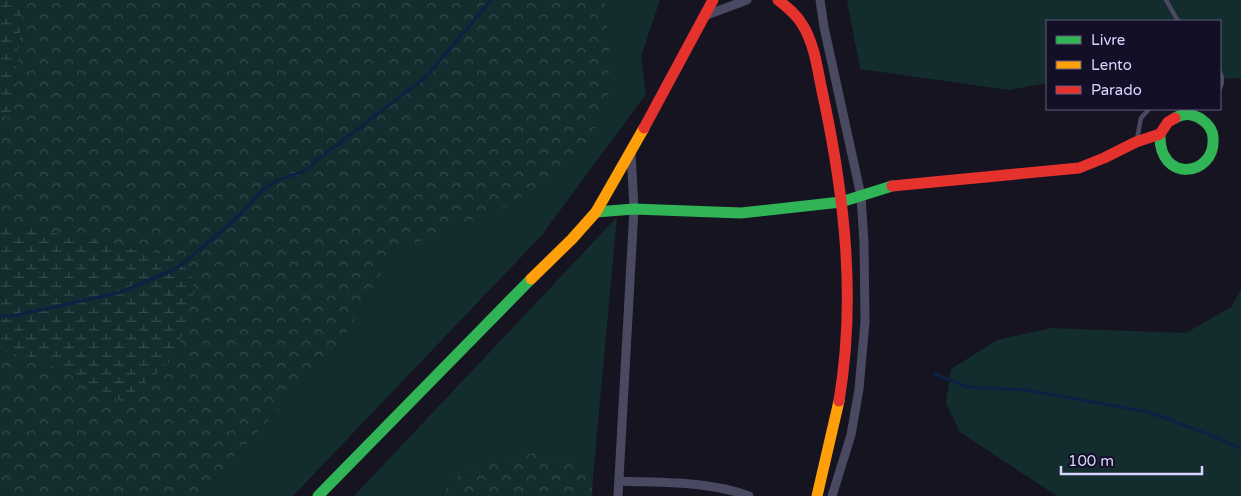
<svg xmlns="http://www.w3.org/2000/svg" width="1241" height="496" font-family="'Varela Round',sans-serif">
	<defs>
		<pattern id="forest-crowns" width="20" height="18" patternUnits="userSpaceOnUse" patternTransform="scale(1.25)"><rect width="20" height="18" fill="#132c2d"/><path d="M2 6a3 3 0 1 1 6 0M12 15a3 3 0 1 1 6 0" fill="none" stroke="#354a4c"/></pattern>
		<pattern id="wetland-marsh" width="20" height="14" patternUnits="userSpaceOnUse" patternTransform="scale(1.25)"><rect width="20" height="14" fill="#132c2d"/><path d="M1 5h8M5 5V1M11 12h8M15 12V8" fill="none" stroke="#354a4c"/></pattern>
	</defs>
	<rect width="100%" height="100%" fill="#161421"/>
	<path fill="#132c2d" d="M605,0H660L641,56L646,94L542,235L293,496H198L341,343L377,279L388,262L413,244L443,231L610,58Z
		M847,0H1241V78L1220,79V21H1047V83L1009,90L860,69Z
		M617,217L593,477L578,464L450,481L442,496H354Z
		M1241,290V496H1057L960,432L946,403L951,369L997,340L1051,328L1186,333L1231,307Z"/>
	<path fill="url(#forest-crowns)" d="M23,0H605L610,58L608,96L591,138L563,172L501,209L413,244L388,262L377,279L341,343L198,496H0V351L40,359L123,402L170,256L24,227L0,226V114L12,118Z
		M535,453L578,464L593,477L592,496H442L450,481L484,462Z"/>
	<path fill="url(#wetland-marsh)" d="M0,0H23L12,118L0,114Z
		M0,226L24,227L170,256L192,270L194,291L185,326L175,357L123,402L40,359L0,351Z"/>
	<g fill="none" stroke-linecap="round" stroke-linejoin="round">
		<path stroke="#0d2144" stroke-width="3" d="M0,316H12L118,293L176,269L198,251L245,210L262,190L278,180L307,170L317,160L426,77L491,0
			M935,374L968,387L1026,390L1143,411L1163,417L1218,438L1241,449"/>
		<path stroke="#4a4962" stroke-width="4.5" d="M1166,0L1178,21
			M1220,72C1223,78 1223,82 1220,88
			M1137,139L1141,118L1149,109"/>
		<path stroke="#4a4962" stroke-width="9" d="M820,0L824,27L861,196L864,243L865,322L859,389L851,435L832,496
			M704,16L747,0
			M619,481C662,483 709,481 749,496
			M618,496L634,209L631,152"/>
		<path stroke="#30b455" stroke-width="11" d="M1160,134C1158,184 1216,177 1213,138C1213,130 1207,123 1201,119C1193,114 1183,113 1175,118
			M596,212L634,209L741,213L841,202L892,186
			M318,496L531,279"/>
		<path stroke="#ff9f0a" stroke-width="11" d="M531,279L572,239L596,212L644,128
			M817,496L839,401"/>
		<path stroke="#e5322d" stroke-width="11" d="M778,0C787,7 796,14 802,24C816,46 818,75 824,100C845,200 856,300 839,401
			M644,128L713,0
			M892,186L1079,168L1104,158L1136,142L1160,134L1168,122L1175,118"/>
	</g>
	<rect x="1046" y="20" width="175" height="90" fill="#130f26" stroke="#625e7d"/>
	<rect x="1056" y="36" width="25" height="8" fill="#30b455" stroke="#625e7d"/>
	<text x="1091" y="45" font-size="15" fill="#d9d4ff">Livre</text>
	<rect x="1056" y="61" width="25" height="8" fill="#ff9f0a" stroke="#625e7d"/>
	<text x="1091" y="70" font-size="15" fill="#d9d4ff">Lento</text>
	<rect x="1056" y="86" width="25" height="8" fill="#e5322d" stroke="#625e7d"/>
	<text x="1091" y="95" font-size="15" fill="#d9d4ff">Parado</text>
	<path d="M1061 466v8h141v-8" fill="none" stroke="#d9d4ff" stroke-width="2.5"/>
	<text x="1068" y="466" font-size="15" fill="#d9d4ff" stroke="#130f26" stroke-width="4" paint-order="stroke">100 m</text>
</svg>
